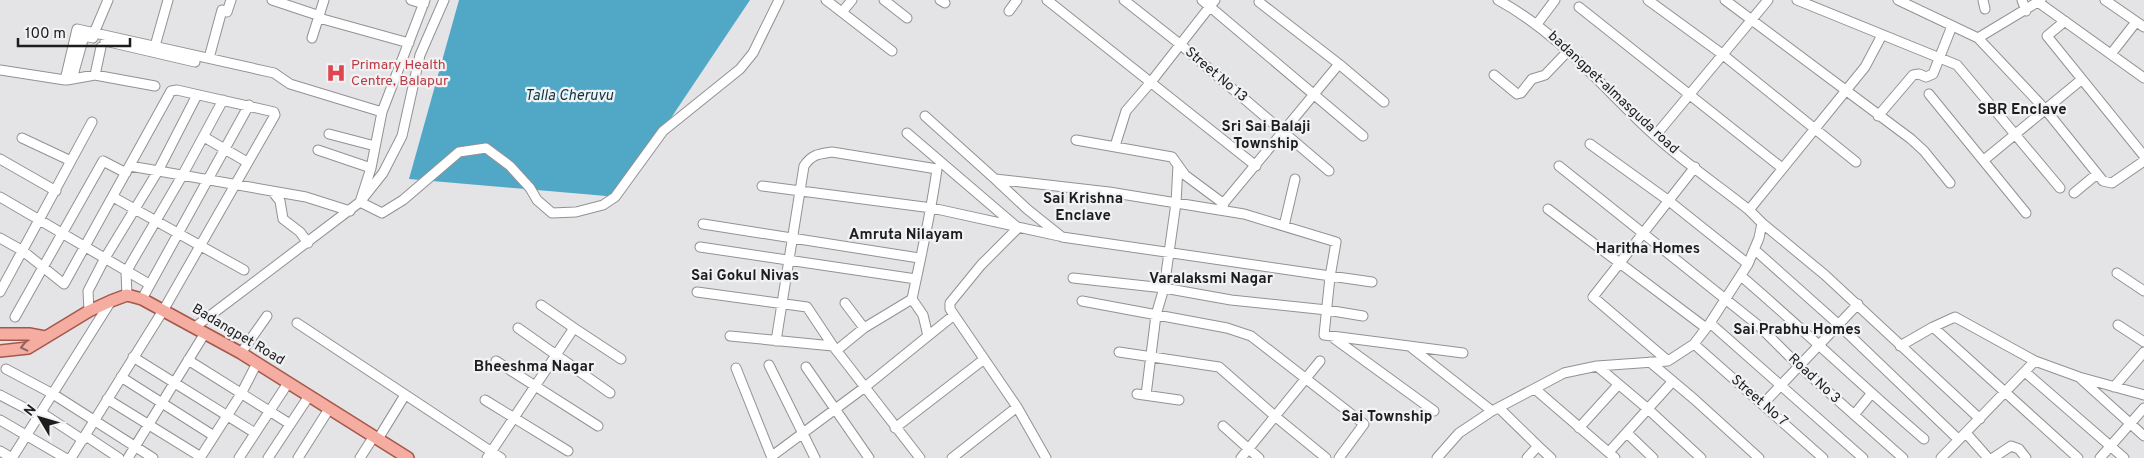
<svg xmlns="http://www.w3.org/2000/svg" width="2144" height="458" font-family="Overpass,sans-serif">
	<rect width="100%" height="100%" fill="#e4e4e7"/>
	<path fill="#50a7c6" d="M459,0H750L618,197L409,179Z"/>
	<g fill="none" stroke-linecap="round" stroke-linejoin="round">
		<defs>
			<path id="minor" d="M272,0L320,16
				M411,0L424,4
				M826,0L892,51
				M884,0L907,18
				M940,0L945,3
				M1047,0L1256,166
				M1124,0L1181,45L1329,171
				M1202,0L1363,136
				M1648,0L1722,54L1856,162
				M1725,0L1911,139L1924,151L1950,183
				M1797,0L1957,65L2060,188
				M1898,0L1978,38L2045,109L2103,181L2112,183L2144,161
				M1983,0L1985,9
				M2022,0L2026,11
				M2105,0L2144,27
				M2038,2L2144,78
				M1579,7L1782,168
				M1009,11L1017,0
				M842,12L852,0
				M319,18L409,43
				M2065,21L2047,36L2144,156
				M1537,24L1555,0
				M94,33L108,0
				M312,38L324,0
				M1978,38L2041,0
				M105,41L195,62
				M155,46L168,0
				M2111,54L2136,22
				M209,58L222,10L227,12L231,0
				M1339,64L1384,102
				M0,70L65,80L77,29L274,73L290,84L382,112L371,168L360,202L382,213L403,200L459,152L486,148L510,166L530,188L537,200L552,213L576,212L603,205L615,197L663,131L740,69L753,53L779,0
				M95,75L101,47
				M1494,75L1517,94L1521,93L1532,79L1545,75L1568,51
				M72,79L84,36L93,38
				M67,80L95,75L155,86
				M1929,94L2026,213
				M382,112L425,0
				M925,116L995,179L1109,192L1244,214L1336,242L1330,277L1324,335L1463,353
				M1878,116L1913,75L1919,74L1926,77L1933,74L1952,26
				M907,133L1018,228L981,265L950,303V309L1017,407L1046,458
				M329,134L375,146
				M1655,136L1768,0
				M204,137L247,162
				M22,138L71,161
				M1076,140L1172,157L1185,175L1224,204
				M1590,144L1669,201L1748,264
				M1115,146L1126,111L1151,82L1215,0
				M318,150L371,168
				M0,159L56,191
				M1984,160L2081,80
				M130,166L306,197L350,211
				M1559,166L1759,326L1799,366L1903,458
				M995,179L1027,209L1062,237L1372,282
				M762,186L932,208L1059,236
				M272,191L280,201L283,219L300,232L308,243
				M2074,193L2097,174
				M0,197L149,284
				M113,197L244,270
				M1548,209L1706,328
				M1218,210L1339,64L1259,2
				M1749,210L1865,67L1882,35
				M1762,223L1825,275L1980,419
				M703,224L919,258
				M1284,226L1295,179
				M0,238L23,251L64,284L171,91L177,90L274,112L275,115L164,309L71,458
				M700,247L916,279
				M1755,250L1838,324L1958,439
				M2117,273L2144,291
				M1741,276C1803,329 1862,386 1924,439
				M1073,278L1164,288L1231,300L1327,310L1363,316
				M0,292L92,122
				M697,292L807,307L833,346L920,458
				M127,295L126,272L182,176L223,100
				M142,299L249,105
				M1082,301L1227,328L1251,336L1364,424L1339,458
				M845,303L864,328
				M89,311L88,291L105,258L158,171L197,95
				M15,317L103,161L126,173
				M297,323L501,458
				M1710,323L1863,458
				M2118,325L2144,342
				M195,327L360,202L383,173L402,136L420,55L444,0
				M1933,327L2078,458
				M518,328L610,393
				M574,328L621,359
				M730,336L833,346
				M928,336L954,315
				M1335,339L1434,411
				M776,341L804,166C812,154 819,154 832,152L937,169C931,213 921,256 912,299L864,328L837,350
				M1694,344L1823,458
				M1900,346L1933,327L1955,317L2035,361L2079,377L2144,395
				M1412,348L1492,411
				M1119,352L1219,367L1276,417L1326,458
				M241,353L267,316
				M133,357L255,433
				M188,360L290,424
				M496,361L598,426
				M1668,361L1593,297L1695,167
				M1650,362L1694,399L1759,458
				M769,365L815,458
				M1597,366L1648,409L1701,458
				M806,367L869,458
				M736,368L772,458
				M6,369L53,394L153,458
				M2025,372L2124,458
				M121,377L214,436
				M2081,379L2144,436
				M2114,387L2144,352
				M1535,389L1615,458
				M1137,394L1179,400
				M0,395L40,416
				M1146,395L1156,315L1164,288L1176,203L1178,165
				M107,399L201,457
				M485,400L568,451
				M1763,404L1858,304
				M1499,408L1538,446L1527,458
				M42,413L83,440
				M1854,415L1871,394
				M0,420L65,458
				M1223,426L1259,458
				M895,428L983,360
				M1579,428L1618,385
				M1627,433L1653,458
				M1966,433L1988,458
				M86,436L119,458
				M378,439L405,395
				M1538,446L1551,458
				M0,451L12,458
				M1609,452L1673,381
				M14,455L111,301
				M772,456L865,387L928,336L923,315L912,299
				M128,458L205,333
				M200,458L241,394L257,363
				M239,458L288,383
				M268,458L309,396
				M298,458L329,409
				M360,458L374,436
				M487,458L574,328L541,305
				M952,458L1017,407
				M1241,458L1320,361
				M1437,458L1459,433L1492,411L1564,373L1597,366L1668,361L1694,344L1710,323L1748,264L1759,238L1762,223L1749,210C1718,185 1682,161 1653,134C1603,88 1559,33 1498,0
				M1941,458L2035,361
				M1993,458L2011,446L2019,449L2026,458
				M2100,458L2144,408"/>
			<path id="major" d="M0,334H29L45,337
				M0,351L28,348L89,311L111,301L127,295L142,299L241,353L408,458"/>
		</defs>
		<use href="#minor" stroke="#929295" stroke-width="11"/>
		<use href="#major" stroke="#a6574b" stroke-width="14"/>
		<use href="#minor" stroke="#fff" stroke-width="9"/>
		<use href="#major" stroke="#f5ada1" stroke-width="11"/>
	</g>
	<defs><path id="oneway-chevron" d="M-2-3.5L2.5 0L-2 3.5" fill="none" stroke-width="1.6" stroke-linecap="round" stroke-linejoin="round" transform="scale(1.25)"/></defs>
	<use stroke="#896560" href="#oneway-chevron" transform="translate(24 347) rotate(167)"/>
	<defs>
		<symbol id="hospital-bare" viewBox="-9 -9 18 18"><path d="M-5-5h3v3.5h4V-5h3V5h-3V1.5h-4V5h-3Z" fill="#e0444e" stroke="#f1f2f4" stroke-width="2.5" paint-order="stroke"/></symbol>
	</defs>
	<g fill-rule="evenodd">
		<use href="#hospital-bare" x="322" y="59" width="28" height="28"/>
	</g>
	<g text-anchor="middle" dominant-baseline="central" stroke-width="4.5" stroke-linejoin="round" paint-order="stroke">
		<g font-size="14" fill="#be3a42" stroke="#f1f2f4" text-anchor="start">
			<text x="351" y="65">Primary Health<tspan x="351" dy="16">Centre, Balapur</tspan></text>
		</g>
		<g font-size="14" fill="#1d1d1e" stroke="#f1f2f4">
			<text transform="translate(1216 75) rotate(40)">Street No 13</text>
			<text transform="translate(1613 93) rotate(43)">badangpet-almasguda road</text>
			<text transform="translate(238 335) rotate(31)">Badangpet Road</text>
			<text transform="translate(1814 379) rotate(43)">Road No 3</text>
			<text transform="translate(1759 401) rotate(41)">Street No 7</text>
		</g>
		<g font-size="15" font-style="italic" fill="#0c3542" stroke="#f1f2f4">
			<text x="569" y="96">Talla Cheruvu</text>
		</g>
		<g font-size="15" font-weight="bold" fill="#1d1d1e" stroke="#f1f2f4">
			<text x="2022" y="110">SBR Enclave</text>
			<text x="1266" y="127">Sri Sai Balaji<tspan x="1266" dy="17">Township</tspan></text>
			<text x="1083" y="199">Sai Krishna<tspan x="1083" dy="17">Enclave</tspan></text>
			<text x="906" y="235">Amruta Nilayam</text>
			<text x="1648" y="249">Haritha Homes</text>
			<text x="745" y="276">Sai Gokul Nivas</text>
			<text x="1211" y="279">Varalaksmi Nagar</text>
			<text x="1797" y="330">Sai Prabhu Homes</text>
			<text x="534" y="367">Bheeshma Nagar</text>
			<text x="1387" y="417">Sai Township</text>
		</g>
	</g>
	<g transform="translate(40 418) rotate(308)" stroke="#f1f2f4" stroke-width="4" paint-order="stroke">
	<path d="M0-4L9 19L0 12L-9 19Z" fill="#1d1d1e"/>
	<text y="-8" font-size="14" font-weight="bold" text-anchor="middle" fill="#1d1d1e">N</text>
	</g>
	<path d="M18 38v8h112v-8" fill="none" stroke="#1d1d1e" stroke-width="2.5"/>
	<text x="25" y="38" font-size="15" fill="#1d1d1e" stroke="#f1f2f4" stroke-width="4" paint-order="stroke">100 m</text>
</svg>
